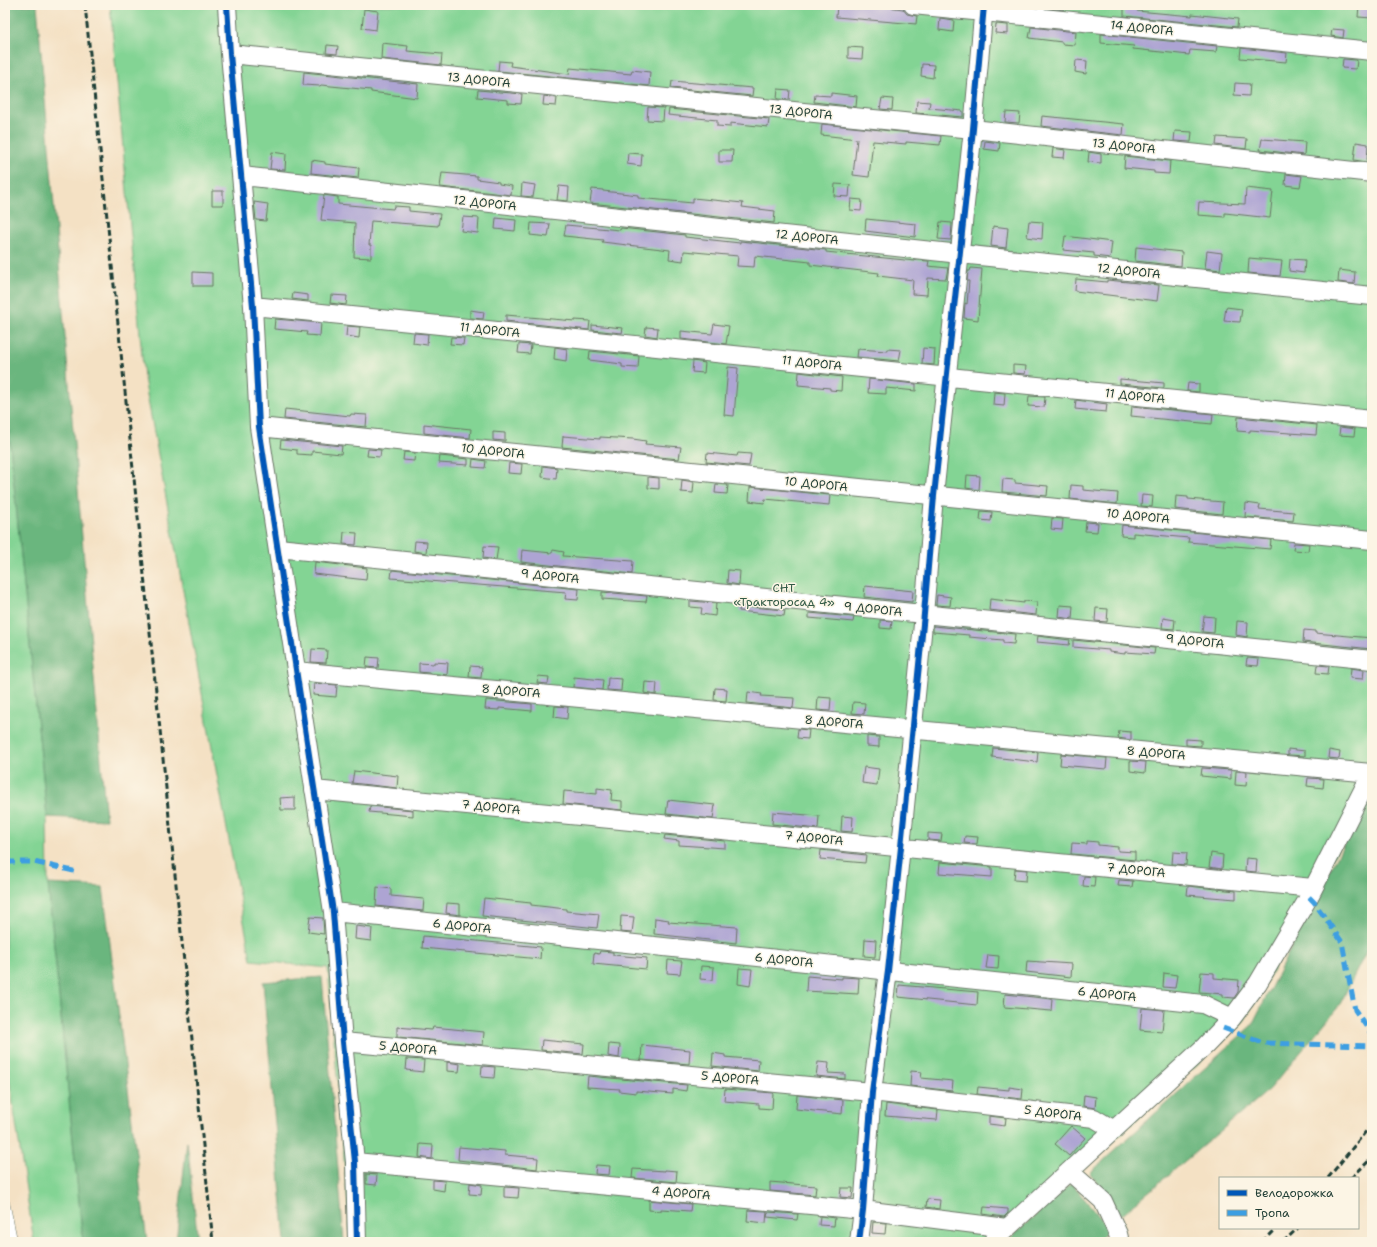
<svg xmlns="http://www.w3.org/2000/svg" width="1377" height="1247" font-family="'Shantell Sans',sans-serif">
	<rect width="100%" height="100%" fill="#fcf5e5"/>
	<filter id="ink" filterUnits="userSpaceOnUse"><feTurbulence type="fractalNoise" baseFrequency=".025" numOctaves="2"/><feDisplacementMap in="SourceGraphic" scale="8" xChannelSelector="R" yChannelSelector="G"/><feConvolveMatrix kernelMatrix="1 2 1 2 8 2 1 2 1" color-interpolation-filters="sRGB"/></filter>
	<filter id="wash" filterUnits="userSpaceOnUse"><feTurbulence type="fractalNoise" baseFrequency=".012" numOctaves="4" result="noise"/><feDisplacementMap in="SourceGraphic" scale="16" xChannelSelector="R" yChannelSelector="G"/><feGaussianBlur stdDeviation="0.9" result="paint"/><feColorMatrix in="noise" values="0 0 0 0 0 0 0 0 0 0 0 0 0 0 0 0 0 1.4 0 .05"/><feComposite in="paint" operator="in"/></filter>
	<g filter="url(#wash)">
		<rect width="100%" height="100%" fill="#f4e1c4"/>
		<path fill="#83d494" stroke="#518864" d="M110,5H1372V781L1311,901L1243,1023L1001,1242H351L328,968L251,960L144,378Z
			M5,394L47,817L48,884L83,1242H34L5,1051Z"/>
		<path fill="#6ab67e" stroke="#447a59" d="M5,5H37L106,820L47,817L5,394Z
			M1372,788V940L1339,1006L1270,1089L1121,1215L1090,1173L1252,1025Z
			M48,884L103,887L147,1242H83Z
			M322,977L344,1242H285L263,982Z
			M187,1141L198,1242H176Z
			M1071,1183L1110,1229L1097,1242H1006Z"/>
		<g id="blocks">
			<path fill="#ada4d3" d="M837,5H873L903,9L907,14L917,16L916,24L836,17Z
				M1033,5H1064V10L1033,6Z
				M1359,5H1372V18L1358,17Z
				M1124,7L1137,9V11L1192,16V14L1238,19L1237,27L1124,16Z
				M364,9L378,11L376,30L362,28Z
				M940,18L954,20L953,32L939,30Z
				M996,24L1008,25V34L995,33Z
				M1031,27L1076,32L1075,45L1062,44V42L1029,38Z
				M1332,29L1344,30L1343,38L1331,36Z
				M1101,34L1217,46L1216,52L1190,50L1189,55L1133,49L1134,46L1101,43Z
				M382,43L408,46L407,51L442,54L441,65L381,59Z
				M327,45L338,46L337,54L326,53Z
				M848,47L863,48L862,59L848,58Z
				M1241,48L1287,53L1286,62L1240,58Z
				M1343,59L1357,60L1356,69L1342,68Z
				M1076,60L1087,61L1086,74L1075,72Z
				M499,61L511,62L510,66L569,74L570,68L631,74L632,70L650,72L649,86L498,71Z
				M922,64L934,65L933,78L921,76Z
				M304,72L418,84L417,98L371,92V90L321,85L320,86L303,85Z
				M672,81L753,88L752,96L671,88Z
				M1235,83L1250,84L1249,96L1234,95Z
				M778,89L790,90L789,100L777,99Z
				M478,90L522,94L521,104L508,103V100L477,97Z
				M831,93L857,96L856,107L814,102L815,95L831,96Z
				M544,96L557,98L556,106L543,105Z
				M882,98L893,99L892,110L880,109Z
				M917,101L930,102L929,108L963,111V117L916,113Z
				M648,107L664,108L663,121L647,120Z
				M669,109L769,119L768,127L730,123V127L717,126V120L668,115Z
				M1006,112L1020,113L1019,123L1005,122Z
				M1042,116L1124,124L1123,135L1041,126Z
				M822,124L941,136L940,145L906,142V144L873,141L869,177L853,175L857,139L821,135Z
				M1175,131L1192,132L1191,142L1174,141Z
				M1217,137L1247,139L1246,149L1216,145Z
				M1262,139L1305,142L1304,155L1260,150Z
				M985,141L1000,143L999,151L984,149Z
				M1356,142L1368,144L1367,162L1354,160Z
				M1053,148L1065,150L1064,158L1052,157Z
				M719,150H733L732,162H719Z
				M272,152L286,154L285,170L270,169Z
				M1089,152L1101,154V163L1088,162Z
				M628,153L642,154L641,166L627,164Z
				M1125,156L1170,161L1169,174L1154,173V171L1124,168Z
				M312,160L325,162V164L359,168L358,178L311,173Z
				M442,173L477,176V179L499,182V184L512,186L511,195L440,187Z
				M1286,174L1302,176L1300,187L1285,185Z
				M522,183L535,185L533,197L521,196Z
				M835,184L850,185L849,197L834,196Z
				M559,186L569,187L568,201L557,200Z
				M1246,188L1273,191L1270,218L1225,213V217L1198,215L1199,202L1245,204Z
				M592,189L603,190V191L638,195V198L693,203V198L743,203L742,207L775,211L774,223L590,203Z
				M212,191H223V205H212Z
				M324,195L338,197V204L393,209L394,206L409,207V211L440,214L438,226L371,221L369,245H371V258L354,257L355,223L321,220Z
				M851,199L862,200L861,211L850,210Z
				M254,202L268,204L266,221L256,220Z
				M463,217L479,218L478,233L461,231Z
				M496,218L516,220L515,231L495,229Z
				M866,219L916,224L915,237L865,231Z
				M1029,221L1043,222L1042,239L1027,237Z
				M940,222L952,223L951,240L938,239Z
				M531,223L550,224L548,237L530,235Z
				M566,225L620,230L621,228L685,235V237L740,243V241L826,250V252L915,261V260L929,261L928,266L948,268L946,279L928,278L927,295L912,294L913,280L878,276L879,273L810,265V262L755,256L754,267L737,266L738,256L684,251L683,261L669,259L670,250L602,242L603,240L564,236Z
				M993,226L1008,228L1006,248L991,246Z
				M1065,236L1112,242L1110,258L1094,256V253L1063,250Z
				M1136,247L1182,252L1181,266L1135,261Z
				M1207,251L1222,253L1220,270L1205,268Z
				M1249,258L1282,261L1280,276L1248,273Z
				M1290,259L1305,260L1304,273L1289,271Z
				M971,268L982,269L978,320L964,318L965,303L967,304L969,281H967L968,271H970Z
				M1339,270L1355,272L1354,284L1338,282Z
				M193,272L212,273V286H193Z
				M1076,279L1107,282V280L1159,285L1157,301L1075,291Z
				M293,293L308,295V301L292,299Z
				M331,295L347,296L346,305L330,303Z
				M1226,307L1242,309L1240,322L1224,321Z
				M470,310L484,312L483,319L470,318Z
				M506,315L575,321V320L590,321L589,330L506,321Z
				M275,319L321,323L320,336L306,335L307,332L274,329Z
				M714,324L729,326L726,344L681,339V331L712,334Z
				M592,325L623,328L622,333L592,330Z
				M347,326L360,327L359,338L346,336Z
				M646,327L658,328L657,337L645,335Z
				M414,333L428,334L427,345L413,343Z
				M451,337L464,338L463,345L450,344Z
				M519,344L531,345L530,354L518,353Z
				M555,347L567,349L566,361L554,359Z
				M923,348L935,349L934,365L922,364Z
				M858,349L887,351V349L901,350L899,361L857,357Z
				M590,351L639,356L638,368L622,367V364L589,360Z
				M693,361L705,363L704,373L692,372Z
				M1013,365L1026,366L1025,374L1013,373Z
				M728,367L738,368L734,416L724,415Z
				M799,372L842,377L841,391L830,390V388L798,385Z
				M869,379L916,384V391L886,388V394L868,393Z
				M1120,379L1164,383V388L1120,384Z
				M1188,383L1199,384V392L1187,391Z
				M994,392L1005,393L1004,406L993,405Z
				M1029,396L1045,397L1044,407L1028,406Z
				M1076,400L1107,404L1106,412L1075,409Z
				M1132,406L1213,414L1212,424L1131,416Z
				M285,409L350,416L351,414L367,415L366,427L284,419Z
				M1238,417L1317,425L1316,435L1250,430V432L1237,431Z
				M424,424L471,429L470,438L424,433Z
				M1340,427L1355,429L1354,436L1339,435Z
				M493,432L505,433V441L493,440Z
				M563,436L600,439V437L633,439L646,441L645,444L681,447L679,459L562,447Z
				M281,440L342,446L341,454L312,451V455L297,454V450L280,448Z
				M368,449L381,450L380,457L367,456Z
				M404,452L415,453L414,461L403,460Z
				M707,453L737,456L738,453L751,454L749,466L706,462Z
				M440,456L468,459V465L439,463Z
				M473,459L486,461L485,468L472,467Z
				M509,463L522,464L521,474L508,473Z
				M543,466L557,468L556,479L542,477Z
				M967,475L980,476L979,490L966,488Z
				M648,477L659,478V489L648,488Z
				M1003,479L1015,480V483L1048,486L1047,496L1002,492Z
				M682,480L694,482L693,493L681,492Z
				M716,484L728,485L727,494L715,493Z
				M1071,485L1083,486V490L1118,493L1117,504L1070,499Z
				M750,487L830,495L829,505L765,499L764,503L749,501Z
				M1142,495L1153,496L1152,507L1141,506Z
				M1176,496L1188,497V499L1223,502L1222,514L1175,509Z
				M1246,503L1260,505L1259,509L1294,512L1293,521L1245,517Z
				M981,511L992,512L991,521L980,520Z
				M1052,518L1063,519L1062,530L1051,529Z
				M1086,522L1098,523L1097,532L1085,531Z
				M1122,525L1271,540L1270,549L1188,542L1189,538L1133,533V537L1121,536Z
				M344,532L357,533L356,545L343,544Z
				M415,541L427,542L426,553L414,551Z
				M1294,543L1309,544L1308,551L1293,550Z
				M484,546L498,547L496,560L483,558Z
				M522,550L552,553L553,550L564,552L563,556L633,561L632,574L521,562Z
				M315,562L367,568L366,580L314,574Z
				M392,570L579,589L578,600L565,599L566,592L391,578Z
				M728,570L740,571L739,585L727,583Z
				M865,586L913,591L912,602L864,597Z
				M602,592L647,596L646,602L602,599Z
				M937,595L951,597L950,606L936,605Z
				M990,599L1024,603V601L1037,602L1036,615L989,610Z
				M690,601L716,603L715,616L701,614L702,608L690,607Z
				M1060,605L1073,606L1072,619L1059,617Z
				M740,606L785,610L784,616L739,611Z
				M1096,608L1108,609L1107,622L1095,621Z
				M809,613L854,617L853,622L809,618Z
				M1204,616L1215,617L1214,633L1202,632Z
				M1163,618L1175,620L1174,629L1162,628Z
				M880,620L892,621L891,629L880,628Z
				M1237,621L1248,622L1247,637L1236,635Z
				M933,626L1015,634L1014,644L1003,643V640L969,637V635L933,632Z
				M1304,630L1315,631V633L1372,638V649L1303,642Z
				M1038,636L1070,640L1069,645L1037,642Z
				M1073,640L1155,648L1154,654L1125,652V654L1109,652V650L1073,647Z
				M312,649L327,650L326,663L311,662Z
				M367,657L379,658L378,668L366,667Z
				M1247,658L1259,659L1258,666L1246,665Z
				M434,662L448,663L447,675L419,672V663L434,664Z
				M1317,665L1329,666L1328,674L1316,673Z
				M470,666L482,667L481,678L469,677Z
				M1351,668L1364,670L1363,679L1350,678Z
				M538,676L549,677L548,684L537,683Z
				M574,677L603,680L602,690L573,687Z
				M608,678L622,679L621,691L607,690Z
				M645,682L657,683L656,695L644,693Z
				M314,683L337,685L336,697L313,695Z
				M715,688L727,689L726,701L714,700Z
				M748,692L762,694L761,696L794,698L793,708L747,703Z
				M818,697L831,698L830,711L817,710Z
				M486,700L532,704V711L499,708V710L485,709Z
				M853,702L865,703L864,714L852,713Z
				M555,706L568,707L567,719L554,717Z
				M798,729L809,730L808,739L797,738Z
				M1119,731L1131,732V740L1118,738Z
				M867,736L879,737V747L867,746Z
				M1186,739L1201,740V746L1186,745Z
				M993,748L1038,752L1037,762L992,757Z
				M1288,749L1305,751V756L1288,755Z
				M1329,750L1340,752L1339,759L1328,758Z
				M1061,754L1107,758L1106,769L1060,765Z
				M1130,761L1146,762L1145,773L1130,771Z
				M864,767L879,769L877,785L862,783Z
				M1202,768L1231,770V779L1201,776Z
				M354,771L398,776L397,788L352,783Z
				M1236,771L1247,772L1246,786L1235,785Z
				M1308,778L1324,779L1323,788L1307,786Z
				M597,788L612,790L611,800L622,801V810L563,804L564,791L597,794Z
				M295,797V810H281L280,798Z
				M668,800L715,805L713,819L666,814Z
				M370,806L413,810V816L369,812Z
				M773,812L819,816L818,829L772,824Z
				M842,816L853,817L852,832L841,831Z
				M928,833L942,834L941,841L928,840Z
				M665,835L725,841V848L679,845V841L664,839Z
				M965,836L978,837L977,844L964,843Z
				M1087,841L1098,842V845L1118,847V851L1135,852V860L1071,854L1072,843L1087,844Z
				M821,850L866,855L865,863L820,859Z
				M1173,852L1187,853L1186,865L1172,864Z
				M1211,853L1223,855L1222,869L1209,867Z
				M1246,858L1257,859L1256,872L1245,871Z
				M940,862L992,867V877L939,873Z
				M1015,869L1027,870L1026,881L1014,880Z
				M1084,876L1095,877L1094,887L1083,886Z
				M1119,880L1133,881L1132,887L1118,886Z
				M1188,886L1236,891V899L1187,895Z
				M377,887L391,889V896L424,899L423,911L376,906Z
				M484,898L531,903V905L566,909V911L599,914L597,928L482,916Z
				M447,903L460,904V915L446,913Z
				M621,916L634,917L632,933L620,932Z
				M310,917L323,918L324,934L308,932Z
				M655,918L669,920L668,922L737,927L736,943L654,934Z
				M356,926L372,928L371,941L355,939Z
				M423,936L541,947L540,959L422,948Z
				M865,939L876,940L875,957L864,956Z
				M600,951L613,952V955L647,958L646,969L593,964L594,953L599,954Z
				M988,955L999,956L998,969L986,968Z
				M668,960L682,961L680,974L667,973Z
				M1027,961L1072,964L1071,977L1026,972Z
				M701,966L714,967L713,980L700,979Z
				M739,968L752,969L750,986L738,984Z
				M1201,972L1214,973V978L1239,980L1238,992L1234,998L1223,997V994L1199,992Z
				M1164,973L1177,975L1175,988L1163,987Z
				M807,976L842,979V977L859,978L858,994L806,991Z
				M899,985L978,992L977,1005L898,997Z
				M1005,994L1052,999L1051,1011L1004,1007Z
				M1142,1008L1164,1010L1162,1032L1140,1030Z
				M397,1027L432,1030L433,1027L484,1032L483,1045L397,1037Z
				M542,1040L584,1044L583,1054L541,1050Z
				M609,1044L620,1045L619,1058L608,1056Z
				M642,1045L690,1050L689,1064L641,1060Z
				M713,1053L725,1055V1057L759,1060L758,1071L712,1066Z
				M407,1059L424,1060L423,1072L406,1070Z
				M447,1062L460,1064L459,1072L447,1071Z
				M818,1062L829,1063L828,1073L845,1074V1079L816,1076Z
				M482,1066L495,1067L494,1078L481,1077Z
				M911,1071L922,1072L921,1078L953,1081L952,1091L910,1086Z
				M588,1076L687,1085L686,1091L673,1089V1094L636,1091V1093L619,1091L620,1089L587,1087Z
				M978,1087L1009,1090V1087L1023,1089L1022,1099L977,1094Z
				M725,1089L773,1093L772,1109L759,1108V1104L724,1101Z
				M797,1095L843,1100L842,1114L796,1109Z
				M1084,1095L1096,1097L1095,1108L1083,1106Z
				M886,1104L938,1110L937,1120L885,1116Z
				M989,1116L1006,1118L1005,1126L989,1124Z
				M1071,1126L1085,1138L1069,1156L1055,1144Z
				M420,1144L433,1145L432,1159L419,1157Z
				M459,1147L505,1151V1155L538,1158L537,1169L458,1160Z
				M596,1165L610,1166L609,1175L595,1174Z
				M633,1169L665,1171V1170L677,1171L676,1182L632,1178Z
				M366,1174L377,1175L376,1185L366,1184Z
				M433,1180L445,1181L444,1191L433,1189Z
				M770,1182L816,1186L815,1195L770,1191Z
				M470,1183L482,1185L481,1195L469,1194Z
				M504,1187L519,1188L518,1198L504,1197Z
				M841,1188H853L852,1198L840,1197Z
				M927,1199L940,1200L939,1209L926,1207Z
				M649,1200L691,1204L690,1211L661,1209V1211L649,1210Z
				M984,1207L1008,1209V1213L1004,1217L983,1214Z
				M748,1210L767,1211L766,1223L747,1221Z
				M768,1212L798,1214L797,1220L767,1217Z
				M820,1216L835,1218L834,1226L819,1225Z
				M873,1222L886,1223L885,1234L872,1233Z"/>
		</g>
	</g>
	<g filter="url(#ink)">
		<use href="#blocks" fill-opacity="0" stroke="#6a7666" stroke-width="1"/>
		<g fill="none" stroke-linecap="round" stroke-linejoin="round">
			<defs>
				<path id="lane" d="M5,1204L13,1242"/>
				<path id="street" d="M227,5L230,54L253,306L259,427L333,912L343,1042L355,1162L357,1242
					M913,5L1372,51
					M230,54L973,129L1372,173
					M242,176L960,254L1372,296
					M253,306L1372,420
					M259,427L1372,540
					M278,548L1372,660
					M296,671L1371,773
					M314,790L1313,888
					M333,912L1203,1004L1232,1018
					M343,1042L872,1092L1094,1118L1114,1130
					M355,1162L863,1210L1007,1228
					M1069,1171L1103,1201L1118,1234L1120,1242
					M859,1242L863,1210L872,1092L888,971L901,847L924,614L934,496L973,129L984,5
					M992,1242L1205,1046L1232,1018L1258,983L1309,897L1372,772"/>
			</defs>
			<use href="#lane" stroke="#6a7666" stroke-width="10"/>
			<use href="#street" stroke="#6a7666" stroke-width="20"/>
			<use href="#lane" stroke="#fff" stroke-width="9"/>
			<use href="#street" stroke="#fff" stroke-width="18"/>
			<path stroke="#1f3d34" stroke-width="3" stroke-dasharray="6 3" stroke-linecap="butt" d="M85,5L213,1242
				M1328,1178L1372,1124
				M1351,1178L1372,1158
				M1262,1242L1276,1228
				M1283,1242L1298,1228"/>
			<path stroke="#3c9ee2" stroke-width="5" stroke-dasharray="10 5" stroke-linecap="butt" d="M5,862H34L78,872
				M1309,897L1314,902L1342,942L1355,1010L1372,1035
				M1223,1028L1263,1043L1372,1046"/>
			<defs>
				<path id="cycleway" d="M227,5L230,54L253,306L259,427L333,912L343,1042L355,1162L357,1242
					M859,1242L863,1210L872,1092L888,971L901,847L924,614L934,496L973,129L984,5"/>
			</defs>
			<use href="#cycleway" stroke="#fcf5e5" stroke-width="8"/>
			<use href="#cycleway" stroke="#0057b8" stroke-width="6"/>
		</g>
	</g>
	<g text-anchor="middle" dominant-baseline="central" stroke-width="3" stroke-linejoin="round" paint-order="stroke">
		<g font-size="12" fill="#1f3d34" stroke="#fcf5e5">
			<text transform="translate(1142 28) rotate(6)">14 ДОРОГА</text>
			<text transform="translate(479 80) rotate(6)">13 ДОРОГА</text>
			<text transform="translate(801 112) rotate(6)">13 ДОРОГА</text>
			<text transform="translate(1124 146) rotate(6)">13 ДОРОГА</text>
			<text transform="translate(485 203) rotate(6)">12 ДОРОГА</text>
			<text transform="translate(807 237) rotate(6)">12 ДОРОГА</text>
			<text transform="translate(1129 271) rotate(6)">12 ДОРОГА</text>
			<text transform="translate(490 330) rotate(6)">11 ДОРОГА</text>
			<text transform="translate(812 363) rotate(6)">11 ДОРОГА</text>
			<text transform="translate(1135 396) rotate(6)">11 ДОРОГА</text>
			<text transform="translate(493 451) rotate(6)">10 ДОРОГА</text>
			<text transform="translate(816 484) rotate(6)">10 ДОРОГА</text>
			<text transform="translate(1138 516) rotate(6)">10 ДОРОГА</text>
			<text transform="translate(550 576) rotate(6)">9 ДОРОГА</text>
			<text transform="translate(873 609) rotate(6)">9 ДОРОГА</text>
			<text transform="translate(1195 641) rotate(6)">9 ДОРОГА</text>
			<text transform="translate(511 691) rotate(5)">8 ДОРОГА</text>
			<text transform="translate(834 722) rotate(5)">8 ДОРОГА</text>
			<text transform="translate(1156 753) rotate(5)">8 ДОРОГА</text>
			<text transform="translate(491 807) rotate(6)">7 ДОРОГА</text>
			<text transform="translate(814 838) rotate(6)">7 ДОРОГА</text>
			<text transform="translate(1136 870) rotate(6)">7 ДОРОГА</text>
			<text transform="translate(462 926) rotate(6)">6 ДОРОГА</text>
			<text transform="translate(784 960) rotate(6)">6 ДОРОГА</text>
			<text transform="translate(1107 994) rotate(6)">6 ДОРОГА</text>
			<text transform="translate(408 1048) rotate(5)">5 ДОРОГА</text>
			<text transform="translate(730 1078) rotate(5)">5 ДОРОГА</text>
			<text transform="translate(1053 1113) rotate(7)">5 ДОРОГА</text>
			<text transform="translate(681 1193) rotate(5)">4 ДОРОГА</text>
		</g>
		<g font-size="12" fill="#335b47" stroke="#fcf5e5">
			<text x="784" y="588">СНТ<tspan x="784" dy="14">«Тракторосад 4»</tspan></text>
		</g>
	</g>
	<rect width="1377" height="1247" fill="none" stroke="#fcf5e5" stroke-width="20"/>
	<rect x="1219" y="1177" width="140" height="52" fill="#fcf5e5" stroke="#a4ab9e"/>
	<rect x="1227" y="1190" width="20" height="6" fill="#0057b8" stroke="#a4ab9e"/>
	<text x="1255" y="1197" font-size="12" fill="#1f3d34">Велодорожка</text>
	<rect x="1227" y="1210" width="20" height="6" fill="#3c9ee2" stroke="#a4ab9e"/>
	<text x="1255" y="1217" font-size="12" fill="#1f3d34">Тропа</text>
</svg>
